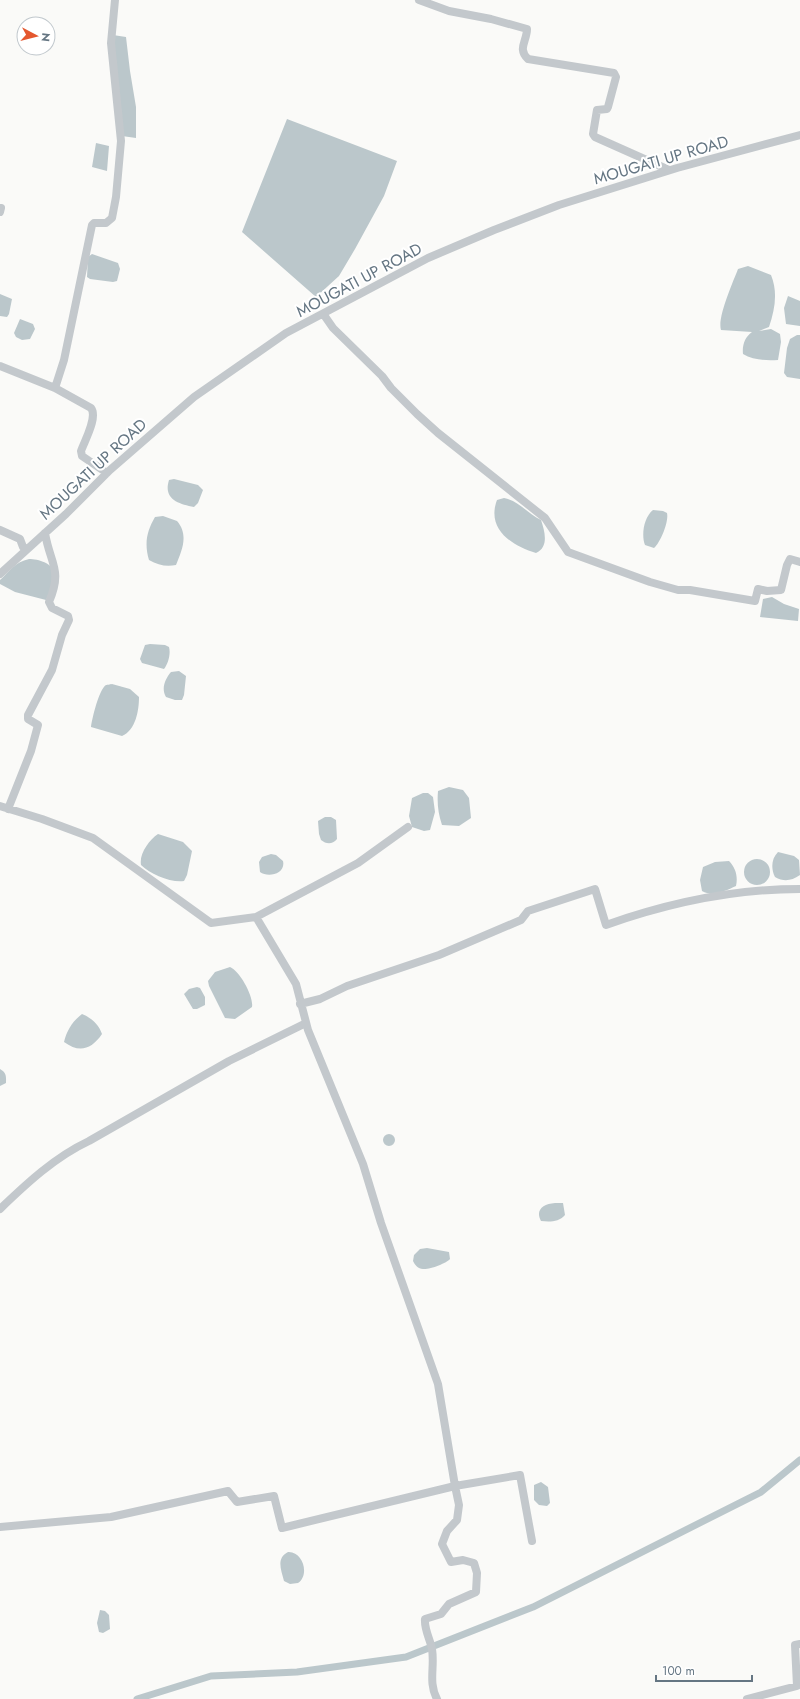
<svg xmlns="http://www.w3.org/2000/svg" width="800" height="1699" font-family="Jost,sans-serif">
	<rect width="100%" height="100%" fill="#fafaf8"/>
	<path fill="#bbc7cb" d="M113,35L126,37L130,71L136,107V138L122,136Z
		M287,119L397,161L384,196L355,249L339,276L316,297L242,232Z
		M96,143L109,146L107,171L92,167Z
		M92,254L118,263L120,269L117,281L113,282L90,279L87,277L88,257Z
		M748,266L771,275C778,292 775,309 769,327L759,331L771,329L780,334L781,342L778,360C767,361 753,360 743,354C742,345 745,337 752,332L721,330C717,318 733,282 738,269Z
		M0,294L12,299L9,314L7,317L0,316Z
		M788,296L800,301V326L786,324L784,308Z
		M20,319L33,324L35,329L30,339L22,340L16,337L14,333Z
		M797,335H800V379L787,377L784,373L787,348L790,339Z
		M174,479L198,485L203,490L198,503L194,507C178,504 163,499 169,480Z
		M504,498C519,501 528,514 541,520C545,532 549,547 536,553C512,546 486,529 497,500Z
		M653,510L663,511L667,513C669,521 661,542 654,548L645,545C641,535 644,517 653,510Z
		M163,516L177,521C189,535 182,550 176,565C166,567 158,565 149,560C144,543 147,531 155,517Z
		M29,559C38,559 54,563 55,575C55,582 49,593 46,600L15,592L0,584V580C10,571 15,562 29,559Z
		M772,597L784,604L799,609L798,621L760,617L763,599Z
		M150,644L165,645L169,647C171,654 168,664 164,669L142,663L140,659L145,645Z
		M179,671L186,676L184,695L182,700H175L166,697C161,689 165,679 171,672Z
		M112,684L130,689L139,697C139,710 136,730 122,736L91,727C92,719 99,689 106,685C107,685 112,684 112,684Z
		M449,787L463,790L469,798L471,818L459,826L442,825C438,813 437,803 438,791Z
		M423,793H428L433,797L435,812L430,830L424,831L412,827L409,816L412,798Z
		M325,817H331L336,820L337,839C332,845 326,844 321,840L319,834L318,821Z
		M158,834L183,842L192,851L187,875L184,881C171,883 150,874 141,865C139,854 149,840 158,834Z
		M778,852L794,856L799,860L800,875C791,881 784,882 775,877C771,869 771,859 778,852Z
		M271,854L276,855L283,861C286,874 268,878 260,872L259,862L262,857Z
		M744 872a13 13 0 1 1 26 0a13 13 0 1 1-26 0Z
		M729,861C736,868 738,877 736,886C725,891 713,897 702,891L700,880L703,867L715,862Z
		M230,967C240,971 254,997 252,1007L235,1019L225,1018L209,986L208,981L215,972Z
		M197,987L200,988L205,997V1005L197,1009H193L184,994L189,989Z
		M82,1014C92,1018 99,1025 102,1034C91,1050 79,1053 64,1042C67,1030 72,1022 82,1014Z
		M0,1069C7,1073 6,1077 6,1083L0,1086Z
		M383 1140a6 6 0 1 1 12 0a6 6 0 1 1-12 0Z
		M555,1203H563L565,1215C559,1222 550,1222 541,1221C535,1210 543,1204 555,1203Z
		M427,1248L449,1252L450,1259C447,1263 429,1270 423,1269C418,1269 415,1265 413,1261L414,1255L420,1249Z
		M541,1482L548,1487L550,1503L547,1506L539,1505L534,1500V1485Z
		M288,1552C303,1551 310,1575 298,1583L290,1584L284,1581C281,1570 276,1558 288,1552Z
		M100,1610L105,1611L109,1615L110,1629L103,1633L99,1632L97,1623Z"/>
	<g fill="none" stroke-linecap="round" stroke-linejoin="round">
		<path stroke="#bbc7cb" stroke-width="7" d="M137,1699L211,1676L297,1672L406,1657L533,1607L761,1492L800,1460"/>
		<path stroke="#c3c8cc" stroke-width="8" d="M419,0L449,11L491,19L527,29C527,41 517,49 528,59L614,73L616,77L608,107L607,109L597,110L593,134L595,137L669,170
			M0,212L1,208
			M324,315L333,328L382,376L391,388L417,414L438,433L545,518L568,552L650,582L678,590H690L755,601L758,589L767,591L781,590L787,565L790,559L800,562
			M0,366L55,388L91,408C98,417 85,440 81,451L82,456L107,473
			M55,388L64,360L92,225L94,223H106L112,218L116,197L121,141L111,43L115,0
			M0,530L20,539L23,547L26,549
			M0,574L66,514L110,470L194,397L286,333L428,258L494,230L559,205L677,168L800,135
			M0,806L42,819L93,838L211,923L256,917L358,863L408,827
			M8,809L31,751L38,725L28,719V715L52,670L62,635L69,620L68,616L52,608L49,602C63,569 50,564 45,533
			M256,917L296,984L308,1030L363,1164L381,1223L438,1384L455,1486L520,1475L532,1541
			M300,1004L320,999L347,986L439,955L521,920L528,911L595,889L606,925C668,903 735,889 800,889
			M0,1209C27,1183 55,1157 89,1141L229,1061L306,1023
			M0,1527L111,1517L228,1491L237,1502L274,1496L282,1528L455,1486L459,1505L457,1520L447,1531L442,1544L451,1562L463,1560L474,1563L477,1573L476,1592L449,1604L441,1614L425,1619C424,1629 430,1639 432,1649C435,1667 428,1682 437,1699
			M747,1699L797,1686L795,1645L800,1644"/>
	</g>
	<g text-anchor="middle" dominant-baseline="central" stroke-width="4" stroke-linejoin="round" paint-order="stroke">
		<g font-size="16" fill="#657683" stroke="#fff">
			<text transform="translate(661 160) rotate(-16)">MOUGATI UP ROAD</text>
			<text transform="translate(359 280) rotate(-28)">MOUGATI UP ROAD</text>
			<text transform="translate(93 469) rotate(-43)">MOUGATI UP ROAD</text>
		</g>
	</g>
	<g transform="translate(36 36) rotate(97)"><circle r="19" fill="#ffffff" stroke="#c1c8cd"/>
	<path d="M0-3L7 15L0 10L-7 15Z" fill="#e4572e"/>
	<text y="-6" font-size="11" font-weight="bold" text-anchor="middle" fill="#657683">N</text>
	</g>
	<path d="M656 1675v6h96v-6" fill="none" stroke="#657683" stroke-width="2"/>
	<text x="662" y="1675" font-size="12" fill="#657683" stroke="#ffffff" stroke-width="3" paint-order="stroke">100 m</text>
</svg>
